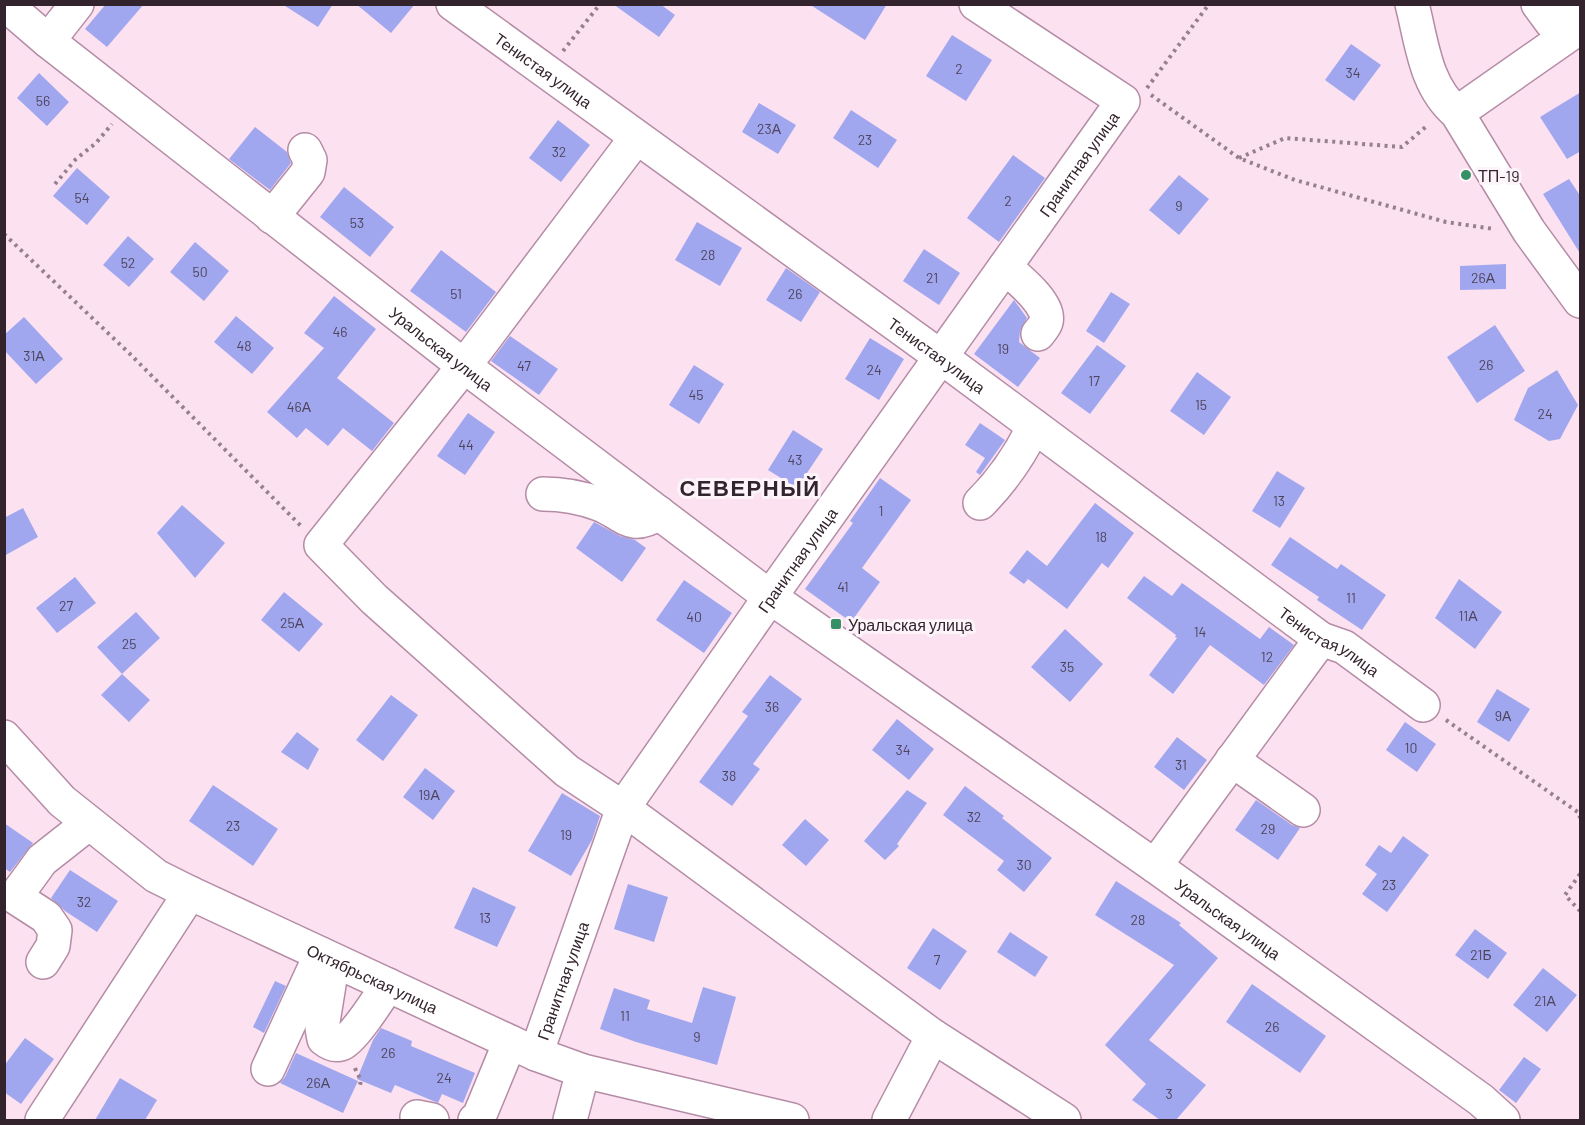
<svg xmlns="http://www.w3.org/2000/svg" width="1585" height="1125" font-family="Barlow,sans-serif">
	<rect width="100%" height="100%" fill="#fce1f1"/>
	<path fill="#a1a7ee" d="M106,4H144L107,47L85,29Z
		M282,4H333L318,27Z
		M356,4H415L391,33Z
		M613,4H660L675,15L659,37Z
		M809,4H887L865,40Z
		M952,35L992,60L966,101L926,76Z
		M1351,44L1381,65L1354,101L1325,80Z
		M39,73L69,102L47,126L17,98Z
		M1581,92V151L1567,159L1540,117Z
		M759,103L796,125L778,154L742,132Z
		M851,110L897,140L878,168L833,138Z
		M558,120L590,145L561,182L529,158Z
		M255,127L287,152L291,163L270,190L229,159Z
		M1013,155L1045,178L999,242L967,218Z
		M77,168L110,197L87,225L53,196Z
		M1179,175L1209,199L1179,235L1149,210Z
		M1569,179L1581,197V255L1543,194Z
		M344,187L394,227L370,257L320,217Z
		M697,222L742,248L720,286L675,260Z
		M128,236L154,259L129,287L103,265Z
		M195,242L229,271L204,301L170,272Z
		M924,249L960,273L939,305L903,281Z
		M441,250L496,292L466,332L410,291Z
		M1506,264V289L1460,290V266Z
		M786,268L820,292L801,322L766,300Z
		M1111,292L1130,304L1104,343L1086,331Z
		M334,296L376,329L337,378L394,423L372,451L343,428L328,446L306,428L297,438L267,412L324,348L304,333Z
		M1014,300L1027,318L1020,331L1019,342L1040,358L1018,387L974,354Z
		M236,316L274,348L252,374L214,342Z
		M24,317L63,359L36,384L4,350V335Z
		M1495,325L1525,371L1477,403L1447,357Z
		M510,336L558,369L539,395L491,361Z
		M870,338L904,359L879,400L845,379Z
		M1097,345L1126,366L1090,414L1061,393Z
		M694,365L724,384L699,424L669,405Z
		M1557,370L1578,405L1560,439L1549,441L1514,420L1528,388Z
		M1197,372L1231,397L1204,435L1170,411Z
		M468,413L495,432L465,475L437,456Z
		M980,423L1005,440L980,475L976,472L985,458L965,445Z
		M793,430L823,449L797,488L768,470Z
		M1277,471L1305,488L1280,528L1252,511Z
		M880,478L911,500L862,568L880,582L851,622L805,589L853,523L850,521Z
		M1095,503L1134,533L1108,568L1102,563L1067,609L1028,579L1024,584L1009,573L1027,550L1047,566Z
		M182,505L225,543L195,578L157,533Z
		M23,508L38,537L4,556V518Z
		M594,522L620,536L635,540L646,548L622,582L576,548Z
		M1290,537L1337,569L1341,564L1386,595L1362,630L1317,600L1319,597L1271,565Z
		M1144,576L1172,596L1182,583L1260,639L1269,627L1294,645L1264,685L1210,645L1173,694L1149,675L1177,638L1175,637L1176,635L1127,598Z
		M75,577L96,603L57,633L36,608Z
		M1459,579L1502,612L1475,649L1435,618Z
		M684,580L732,613L704,653L656,620Z
		M284,592L323,624L299,652L261,620Z
		M136,612L160,638L122,674L97,647Z
		M1065,629L1103,664L1070,702L1031,667Z
		M122,674L150,700L129,722L101,695Z
		M770,675L802,699L753,764L760,769L732,806L699,782L748,716L742,712Z
		M1497,689L1530,709L1509,742L1477,722Z
		M391,695L418,715L383,761L356,740Z
		M897,719L934,749L909,780L872,750Z
		M1405,722L1436,744L1417,772L1386,750Z
		M297,732L319,749L308,770L281,752Z
		M1177,737L1207,760L1184,790L1154,767Z
		M425,768L455,791L433,820L403,797Z
		M213,785L278,829L253,866L189,821Z
		M965,786L1004,816L1002,818L1052,858L1024,892L997,870L1004,861L943,815Z
		M907,790L927,803L897,844L899,846L885,860L864,841Z
		M562,793L600,816L592,840L571,876L528,851Z
		M1256,800L1292,825L1300,828L1278,860L1235,830Z
		M805,819L829,840L806,866L782,845Z
		M4,823L33,843L10,872L4,868Z
		M1403,836L1429,855L1387,912L1362,894L1377,874L1365,865L1379,845L1391,853Z
		M70,870L118,901L97,932L65,911L51,898Z
		M1116,881L1181,923L1179,925L1218,958L1149,1040L1206,1085L1176,1120H1160L1132,1100L1146,1084L1105,1045L1174,965L1095,915Z
		M628,884L668,897L654,942L614,929Z
		M473,887L516,907L497,947L454,928Z
		M933,928L967,951L940,990L907,968Z
		M1475,929L1507,953L1488,979L1455,955Z
		M1010,932L1048,957L1035,977L997,952Z
		M1543,968L1577,995L1547,1032L1513,1005Z
		M275,981L286,986L264,1033L253,1027Z
		M1252,984L1326,1036L1300,1073L1226,1022Z
		M703,987L736,997L717,1065L636,1042L600,1029L614,988L650,1000L647,1009L692,1023Z
		M381,1028L412,1041L411,1046L475,1073L463,1103L442,1094L438,1103L395,1085L391,1093L357,1079L373,1040Z
		M25,1038L54,1059L21,1104L4,1092V1066Z
		M296,1053L358,1081L343,1113L280,1083L285,1077Z
		M1524,1057L1541,1069L1516,1103L1499,1090Z
		M120,1078L157,1100L145,1120H95Z"/>
	<g fill="none" stroke-linecap="round" stroke-linejoin="round">
		<defs>
			<g id="minor">
				<path id="s1" d="M5,4L48,41L464,366L770,597L1155,866L1481,1100L1503,1120"/>
				<path id="s2" d="M453,4L941,357L1321,639L1344,647L1423,705"/>
				<path d="M1412,4C1422,43 1425,86 1457,113L1529,231L1580,301"/>
				<path d="M1538,4L1552,23L1580,21"/>
				<path d="M48,41L77,4"/>
				<path d="M1457,113L1580,27"/>
				<path d="M636,138L464,366L321,545L374,599L567,771L623,808L933,1036L1064,1120"/>
				<path d="M272,217L308,172L310,160L305,150"/>
				<path d="M1005,267C1017,278 1051,304 1046,322C1045,326 1041,330 1038,334"/>
				<path d="M543,494C562,494 580,497 599,504C625,514 630,532 659,513"/>
				<path d="M980,503C1003,480 1020,455 1034,426"/>
				<path id="s3" d="M4,737L62,801L156,876L190,893L536,1054L583,1071L792,1120"/>
				<path d="M1232,760L1303,810"/>
				<path d="M1155,866L1321,639"/>
				<path d="M333,960L322,1028L324,1039C329,1043 334,1046 341,1044C352,1041 380,997 388,985"/>
				<path d="M43,962L53,946L55,930L46,917L15,897L42,860L89,823"/>
				<path id="s4" d="M536,1054L623,808L770,597L1123,101L976,4"/>
				<path d="M268,1069L321,954"/>
				<path d="M417,1117L432,1120"/>
				<path d="M42,1120L190,893"/>
				<path d="M475,1120L479,1117L510,1042"/>
				<path d="M570,1120L583,1071"/>
				<path d="M889,1120L933,1036"/>
			</g>
		</defs>
		<use href="#minor" stroke="#b58ca6" stroke-width="36"/>
		<path stroke="#96808d" stroke-width="4" stroke-dasharray="3 4.5" stroke-linecap="butt" d="M563,51L600,4
			M1147,88L1209,4
			M1151,95L1239,158L1295,180L1446,222L1494,229
			M1239,158L1285,138L1402,147L1428,125
			M55,184L76,159L96,143L112,124
			M4,234L130,354L301,526
			M1446,720L1579,813L1580,818
			M1580,874L1565,895L1580,911
			M355,1068C358,1077 363,1078 359,1088"/>
		<use href="#minor" stroke="#fff" stroke-width="33"/>
	</g>
	<g fill="#359066" stroke="#fdf4fa" stroke-width="2">
		<circle cx="1466" cy="175" r="6"/>
		<rect x="830" y="618" width="12" height="12" rx="3"/>
	</g>
	<g text-anchor="middle" dominant-baseline="central" stroke-width="6" stroke-linejoin="round" paint-order="stroke">
		<g font-size="14" fill="#4e445d">
			<text x="959" y="68">2</text>
			<text x="1353" y="72">34</text>
			<text x="43" y="100">56</text>
			<text x="769" y="128">23А</text>
			<text x="865" y="139">23</text>
			<text x="559" y="151">32</text>
			<text x="82" y="197">54</text>
			<text x="1008" y="200">2</text>
			<text x="1179" y="205">9</text>
			<text x="357" y="222">53</text>
			<text x="708" y="254">28</text>
			<text x="128" y="262">52</text>
			<text x="200" y="271">50</text>
			<text x="932" y="277">21</text>
			<text x="1483" y="277">26А</text>
			<text x="456" y="293">51</text>
			<text x="795" y="293">26</text>
			<text x="340" y="331">46</text>
			<text x="244" y="345">48</text>
			<text x="1003" y="348">19</text>
			<text x="34" y="355">31А</text>
			<text x="1486" y="364">26</text>
			<text x="524" y="365">47</text>
			<text x="874" y="369">24</text>
			<text x="1094" y="380">17</text>
			<text x="696" y="394">45</text>
			<text x="1201" y="404">15</text>
			<text x="299" y="406">46А</text>
			<text x="1545" y="413">24</text>
			<text x="466" y="444">44</text>
			<text x="795" y="459">43</text>
			<text x="1279" y="500">13</text>
			<text x="881" y="510">1</text>
			<text x="1101" y="536">18</text>
			<text x="843" y="586">41</text>
			<text x="1351" y="597">11</text>
			<text x="66" y="605">27</text>
			<text x="1468" y="615">11А</text>
			<text x="694" y="616">40</text>
			<text x="292" y="622">25А</text>
			<text x="1200" y="631">14</text>
			<text x="129" y="643">25</text>
			<text x="1267" y="656">12</text>
			<text x="1067" y="666">35</text>
			<text x="772" y="706">36</text>
			<text x="1503" y="715">9А</text>
			<text x="1411" y="747">10</text>
			<text x="903" y="749">34</text>
			<text x="1181" y="764">31</text>
			<text x="729" y="775">38</text>
			<text x="429" y="794">19А</text>
			<text x="974" y="816">32</text>
			<text x="233" y="825">23</text>
			<text x="1268" y="828">29</text>
			<text x="566" y="834">19</text>
			<text x="1024" y="864">30</text>
			<text x="1389" y="884">23</text>
			<text x="84" y="901">32</text>
			<text x="485" y="917">13</text>
			<text x="1138" y="919">28</text>
			<text x="1481" y="954">21Б</text>
			<text x="937" y="959">7</text>
			<text x="1545" y="1000">21А</text>
			<text x="625" y="1015">11</text>
			<text x="1272" y="1026">26</text>
			<text x="697" y="1036">9</text>
			<text x="388" y="1052">26</text>
			<text x="444" y="1077">24</text>
			<text x="318" y="1082">26А</text>
			<text x="1169" y="1093">3</text>
		</g>
		<g font-size="16" fill="#33232d" stroke="#fdf4fa">
			<text stroke="none"><textPath href="#s2" startOffset="112">Тенистая улица</textPath></text>
			<text stroke="none"><textPath href="#s4" startOffset="1050">Гранитная улица</textPath></text>
			<text stroke="none"><textPath href="#s1" startOffset="556">Уральская улица</textPath></text>
			<text stroke="none"><textPath href="#s2" startOffset="598">Тенистая улица</textPath></text>
			<text stroke="none"><textPath href="#s4" startOffset="564">Гранитная улица</textPath></text>
			<text stroke="none"><textPath href="#s2" startOffset="1084">Тенистая улица</textPath></text>
			<text stroke="none"><textPath href="#s1" startOffset="1528">Уральская улица</textPath></text>
			<text stroke="none"><textPath href="#s3" startOffset="446">Октябрьская улица</textPath></text>
			<text stroke="none"><textPath href="#s4" startOffset="78">Гранитная улица</textPath></text>
		</g>
		<g font-size="16" fill="#33232d" stroke="#fdf4fa" text-anchor="start">
			<text x="1478" y="175">ТП-19</text>
			<text x="848" y="624">Уральская улица</text>
		</g>
		<g font-size="22" font-weight="bold" letter-spacing="1.5" fill="#33232d" stroke="#fdf4fa">
			<text x="750" y="487">СЕВЕРНЫЙ</text>
		</g>
	</g>
	<rect width="1585" height="1125" fill="none" stroke="#33232d" stroke-width="12"/>
</svg>
